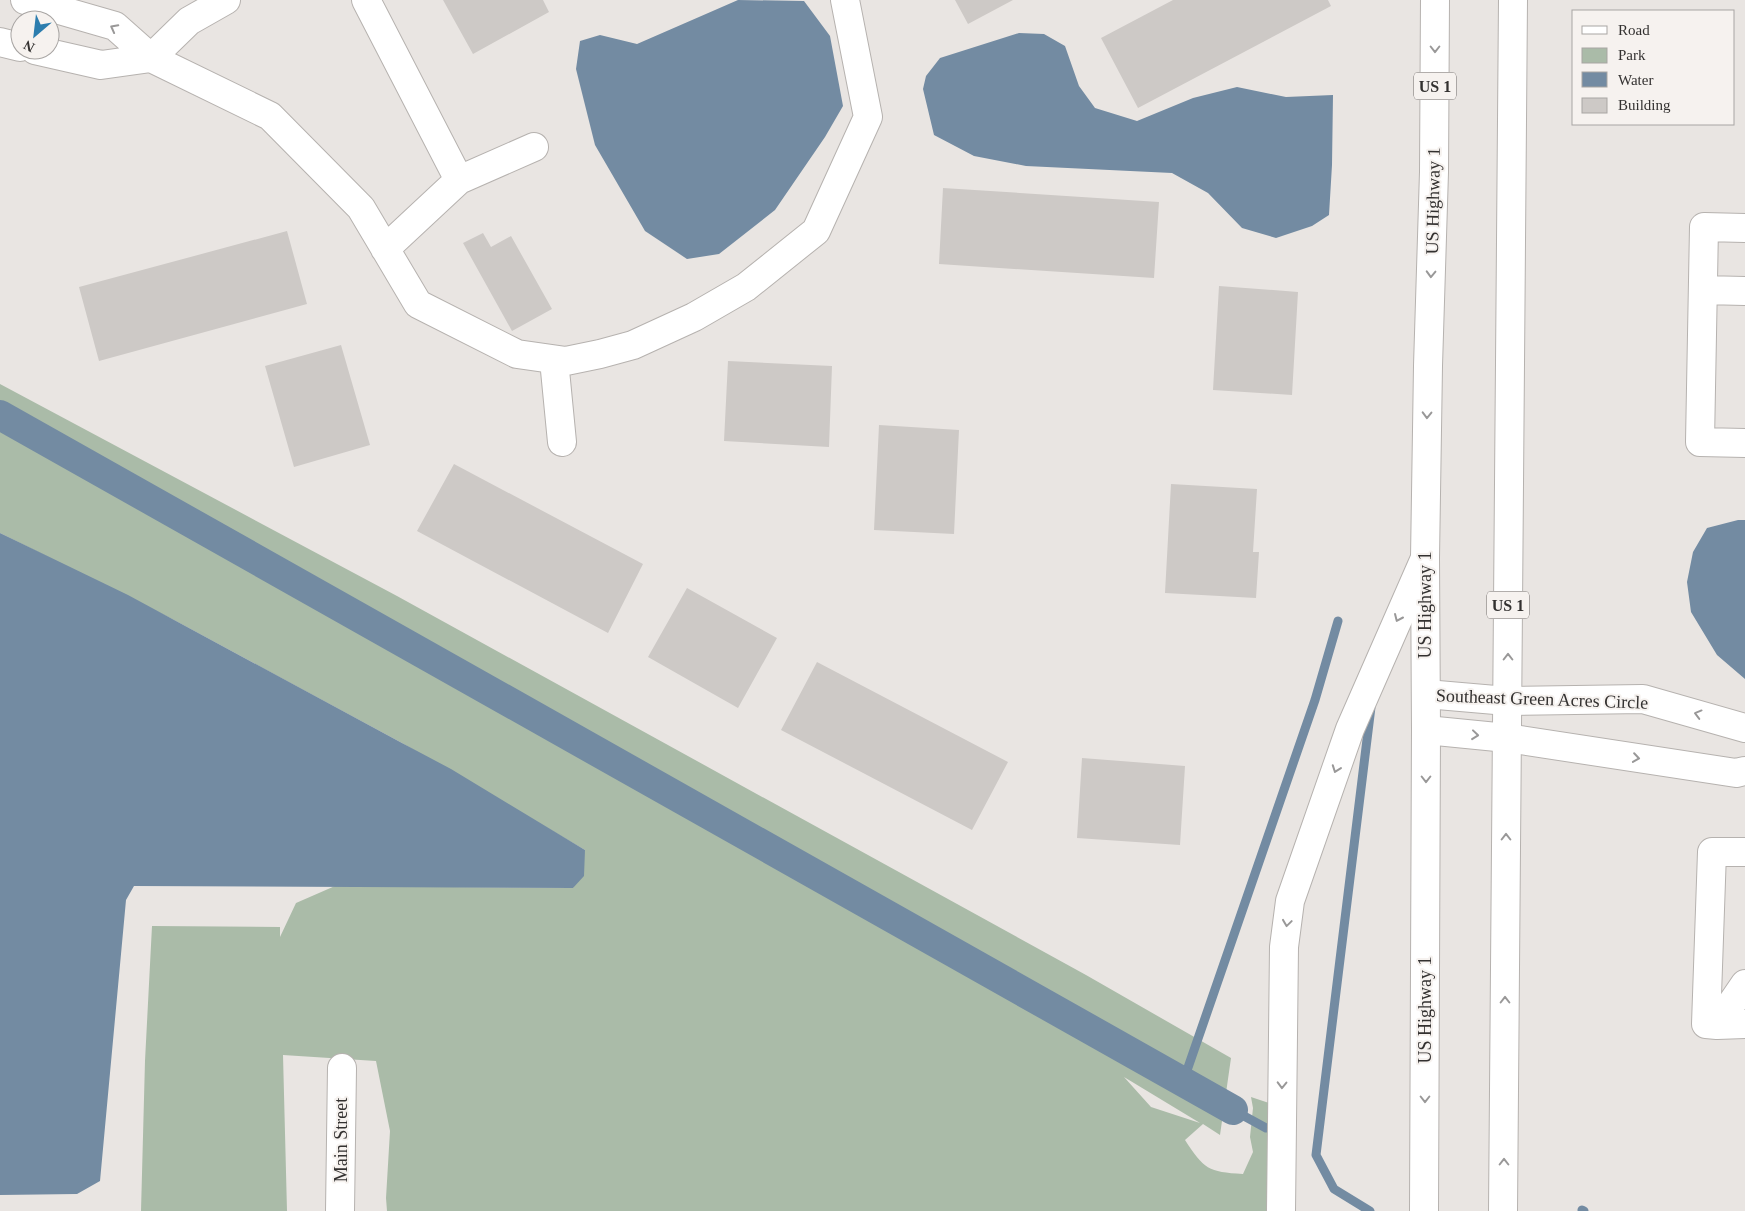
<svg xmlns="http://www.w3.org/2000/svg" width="1745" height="1211" font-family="Georgia,serif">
	<rect width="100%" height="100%" fill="#e9e5e2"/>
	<path fill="#aabba8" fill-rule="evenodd" d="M0,384L397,596L1086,975L1231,1058L1220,1135L1203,1124L1185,1140C1204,1169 1208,1172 1243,1174L1253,1152L1250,1137L1253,1108L1251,1097L1272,1104L1268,1211H387L386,1198L390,1131L376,1061L283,1055L287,1211H141L145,1061L152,926L280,927V937L296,903L335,886L573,888L585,850L402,743L174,620L0,533ZM1124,1077L1200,1123L1151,1107Z"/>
	<path fill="#738ba2" d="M738,0L804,1L830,36L843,106L825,137L775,210L719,254L687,259L645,231L595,145L576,69L580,41L600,35L637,44Z
		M1019,33L1044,34L1065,46L1079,86L1095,108L1137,121L1193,98L1237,87L1286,97L1333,95L1332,165L1329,215L1312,226L1276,238L1242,228L1208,193L1172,173L1026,166L974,156L934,135L923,89L926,76L940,58Z
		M1738,520H1745V679L1717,655L1691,612L1687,582L1693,552L1707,528Z
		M0,533L128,595L402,743L451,769L585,850L584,876L573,888L134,886L126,900L100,1181L77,1194L0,1195Z"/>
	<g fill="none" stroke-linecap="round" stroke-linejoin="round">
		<path stroke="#738ba2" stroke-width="9" d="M1183,1082L1315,700L1338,621
			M1233,1110L1266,1128
			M1582,1210L1584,1211
			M1370,1211L1334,1189L1316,1155L1371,707"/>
		<path stroke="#738ba2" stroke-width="30" d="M0,415L1233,1110"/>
	</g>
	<path fill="#cdc9c6" d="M443,0H543L549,12L473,54Z
		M955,0H1013L968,24Z
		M1173,0H1328L1331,6L1138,108L1101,38Z
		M943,188L1159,202L1154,278L939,264Z
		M287,231L307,304L99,361L79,287Z
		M483,233L491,247L511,236L552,309L512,331L463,243Z
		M1219,286L1298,292L1292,395L1213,390Z
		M341,345L370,445L294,467L265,366Z
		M728,361L832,366L829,447L724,441Z
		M879,425L959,430L954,534L874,530Z
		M454,464L643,564L608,633L417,531Z
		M1171,484L1257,489L1253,552H1259L1256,598L1165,593Z
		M687,588L777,638L738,708L648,657Z
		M817,662L1008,762L972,830L781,730Z
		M1082,758L1185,766L1180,845L1077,838Z"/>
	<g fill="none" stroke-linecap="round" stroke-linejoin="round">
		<defs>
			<path id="minor" d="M25,0L115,26L151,58L270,116L361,208L418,304L517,354L566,361L600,354L633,345L694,317L746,287L816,231L868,117L845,0
				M366,0L459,180
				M0,42L20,47
				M35,50L101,65L151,58
				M151,58L189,21L226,0
				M1745,228L1704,227L1700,442L1745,443
				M385,249L459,180L534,147
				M1703,290L1745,291
				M554,360L562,442
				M1426,694L1507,701L1643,699L1745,728
				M1426,730L1507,738L1736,773L1745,771
				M1745,852H1712L1706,1024L1717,1025L1745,984
				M1717,1025L1745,1024
				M340,1211L342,1068
				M1281,1211L1284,947L1290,901L1350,729L1425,558"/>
			<path id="major" d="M1424,1211L1426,730L1425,558L1428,366L1434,172L1435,0
				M1503,1211L1513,0"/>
		</defs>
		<use href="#minor" stroke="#b6b2af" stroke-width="30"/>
		<use href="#major" stroke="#b6b2af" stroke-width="30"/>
		<use href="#minor" stroke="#fff" stroke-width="28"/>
		<use href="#major" stroke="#fff" stroke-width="28"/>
	</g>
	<defs><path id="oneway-chevron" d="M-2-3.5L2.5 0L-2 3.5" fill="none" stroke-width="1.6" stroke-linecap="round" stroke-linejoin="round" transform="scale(1.25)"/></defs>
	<g stroke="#999898">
		<use href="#oneway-chevron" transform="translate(114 28) rotate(-152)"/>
		<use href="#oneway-chevron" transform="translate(1435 49) rotate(90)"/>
		<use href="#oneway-chevron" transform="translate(1431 274) rotate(92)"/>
		<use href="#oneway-chevron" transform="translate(1427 415) rotate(91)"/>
		<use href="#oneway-chevron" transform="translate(1398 618) rotate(114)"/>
		<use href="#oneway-chevron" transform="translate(1508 657) rotate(-90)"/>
		<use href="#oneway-chevron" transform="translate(1698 714) rotate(-165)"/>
		<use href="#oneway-chevron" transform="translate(1475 735) rotate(6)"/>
		<use href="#oneway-chevron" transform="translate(1636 758) rotate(8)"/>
		<use href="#oneway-chevron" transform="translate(1336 769) rotate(110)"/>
		<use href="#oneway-chevron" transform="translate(1426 779) rotate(90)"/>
		<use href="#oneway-chevron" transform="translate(1506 837) rotate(-90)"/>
		<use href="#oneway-chevron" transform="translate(1287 923) rotate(98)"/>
		<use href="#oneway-chevron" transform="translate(1505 1000) rotate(-90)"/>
		<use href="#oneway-chevron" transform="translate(1282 1085) rotate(91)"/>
		<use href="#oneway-chevron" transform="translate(1425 1099) rotate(90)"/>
		<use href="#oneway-chevron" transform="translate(1504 1162) rotate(-90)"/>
	</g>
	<g text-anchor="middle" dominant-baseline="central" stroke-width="4" stroke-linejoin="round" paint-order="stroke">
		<g fill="#f6f2ef" stroke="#6e6b69" stroke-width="1">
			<rect x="1414" y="72.5" width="42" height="27" rx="4"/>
			<rect x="1487" y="591.5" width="42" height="27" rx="4"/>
		</g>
		<g font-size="16" font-weight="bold" fill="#333130">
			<text x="1435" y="86">US 1</text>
			<text x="1508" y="605">US 1</text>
		</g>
		<g font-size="18" fill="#333130" stroke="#f6f2ef">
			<text transform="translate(1433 201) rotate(-89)">US Highway 1</text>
			<text transform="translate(1425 605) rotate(-90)">US Highway 1</text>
			<text transform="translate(1542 699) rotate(2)">Southeast Green Acres Circle</text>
			<text transform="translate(1425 1010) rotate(-90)">US Highway 1</text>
			<text transform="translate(341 1140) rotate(-90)">Main Street</text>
		</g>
	</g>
	<rect x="1572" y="10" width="162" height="115" fill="#f6f2ef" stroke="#a8a5a3"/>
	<rect x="1582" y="26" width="25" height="8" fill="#ffffff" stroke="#a8a5a3"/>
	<text x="1618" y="35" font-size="15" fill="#333130">Road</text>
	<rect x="1582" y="48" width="25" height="15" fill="#aabba8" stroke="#a8a5a3"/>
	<text x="1618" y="60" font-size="15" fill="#333130">Park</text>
	<rect x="1582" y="72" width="25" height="15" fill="#738ba2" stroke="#a8a5a3"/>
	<text x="1618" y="85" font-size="15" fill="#333130">Water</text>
	<rect x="1582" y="98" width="25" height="15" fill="#cdc9c6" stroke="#a8a5a3"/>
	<text x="1618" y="110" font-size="15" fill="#333130">Building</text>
	<g transform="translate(35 35) rotate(208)"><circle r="24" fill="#f6f2ef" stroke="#a8a5a3"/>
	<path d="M0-4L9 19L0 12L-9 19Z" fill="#2c7dae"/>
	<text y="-8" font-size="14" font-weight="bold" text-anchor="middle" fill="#333130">N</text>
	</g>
</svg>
